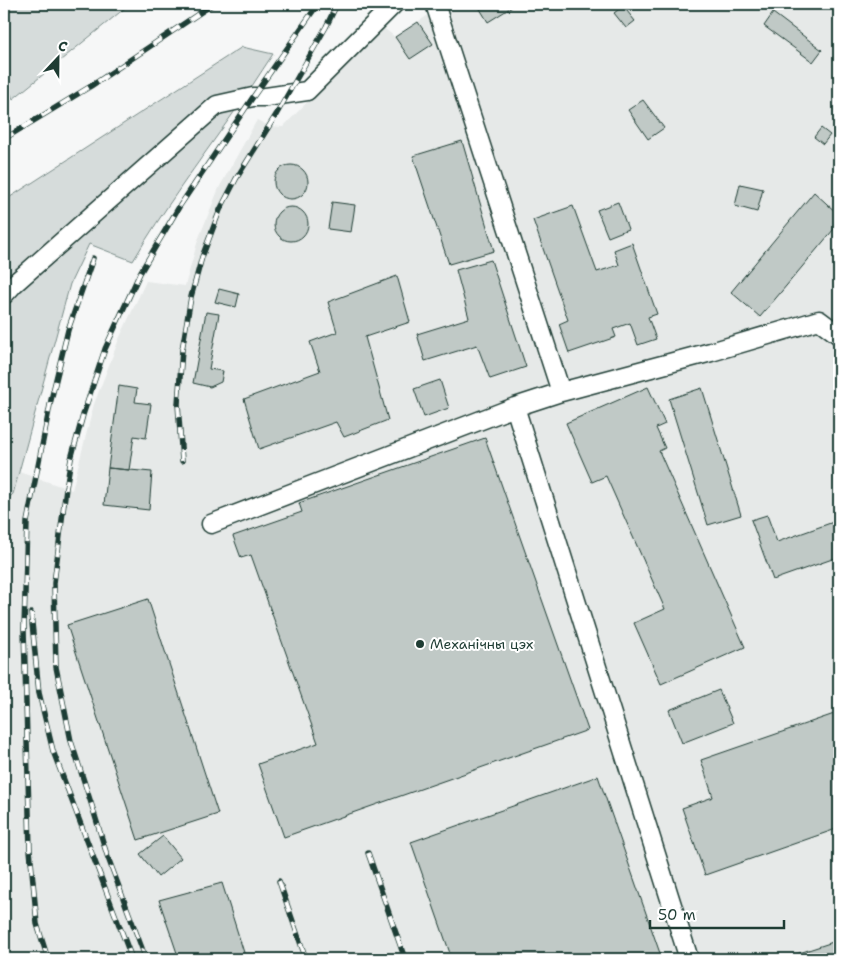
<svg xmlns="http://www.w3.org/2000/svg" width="843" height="963" font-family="'Shantell Sans',sans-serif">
	<rect width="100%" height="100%" fill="#f6f7f7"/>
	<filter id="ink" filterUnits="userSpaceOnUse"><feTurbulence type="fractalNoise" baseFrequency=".02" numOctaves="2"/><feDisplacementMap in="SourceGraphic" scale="10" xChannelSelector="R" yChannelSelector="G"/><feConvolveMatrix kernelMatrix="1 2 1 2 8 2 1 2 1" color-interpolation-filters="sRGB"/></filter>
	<g filter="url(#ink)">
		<path fill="#e6e9e8" d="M445,4H839V959H4V503L13,494L19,472L72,490L94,404L119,339L146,281L185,286L198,240L219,188L257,120L269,126L283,127L381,26L395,37Z"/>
		<path fill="#d6dcdb" stroke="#7a8c88" d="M4,4H130L13,99L4,79Z
			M242,47L273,54C259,75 246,96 232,115C198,163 163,210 133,261L89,244L70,284L13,494L4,503V201Z"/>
		<path fill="#c0c9c6" stroke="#1f3d34" d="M477,4H510L512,7L488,22Z
			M623,6L635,21L626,28L614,13Z
			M773,13L822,50L813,62L764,26Z
			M418,22L433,44L410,59L395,37Z
			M643,100L664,128L648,139L628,110Z
			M821,128L830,135L823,144L814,137Z
			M462,141L494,251L449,264L413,156Z
			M274 182a17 17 0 1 1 34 0a17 17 0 1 1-34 0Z
			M740,184L763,189L757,212L735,206Z
			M814,192L839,215V223L760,317L731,292Z
			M332,202L355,205L351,232L328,229Z
			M618,202L628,229L608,237L597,210Z
			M573,206L597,272L619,265L614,250L632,243L657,314L648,317L656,339L638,345L630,323L613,329L616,337L569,353L559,324L568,320L533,220Z
			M274 224a17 17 0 1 1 34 0a17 17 0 1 1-34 0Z
			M491,260L526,367L490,379L477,345L425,361L417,334L469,318L456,270Z
			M397,276L410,322L365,337L388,420L344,437L336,422L259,449L244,399L320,371L310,342L337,332L328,302Z
			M219,289L239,294L236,307L215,302Z
			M206,312L219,314L209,369L223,371L221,382L210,387L193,383Z
			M440,380L449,408L424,417L414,389Z
			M119,386L137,389L135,402L151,404L146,438L134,436L129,470L108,468Z
			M648,387L665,424L656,428L665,448L659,451L745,647L661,684L634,623L665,609L606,476L592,482L566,423Z
			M702,388L741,515L708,525L669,399Z
			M485,438L588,730L284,837L258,764L318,743L251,555L241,558L233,536L302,512L299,503Z
			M108,468L152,472L149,510L104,505Z
			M767,515L777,542L839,520V560L838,557L773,580L751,520Z
			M148,599L218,814L138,840L67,625Z
			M719,690L733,723L682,743L669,710Z
			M837,713L839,720V828L705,875L682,808L713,797L701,760Z
			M598,776L662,959H452L411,842Z
			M163,836L181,858L158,877L140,854Z
			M222,883L246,959H179L159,900Z
			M839,940V959H781Z"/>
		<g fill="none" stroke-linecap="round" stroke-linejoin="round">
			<defs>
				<path id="minor" d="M435,4L561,392
					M4,295L15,283L217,105L253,97H266L307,91L394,4
					M515,407L689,959
					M211,524L515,407L561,392L711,352L819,320L839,335"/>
			</defs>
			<use href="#minor" stroke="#1f3d34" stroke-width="21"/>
			<use href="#minor" stroke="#fff" stroke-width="18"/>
			<defs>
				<path id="rail" d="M4,139L91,86L213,4
					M182,461L178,404L182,350L191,297L202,257L220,210L236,179L276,115L326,27L337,4
					M31,613L39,693L53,751L132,959
					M368,853L405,959
					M279,881L306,959
					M48,959L37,924L30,850L24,629L27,522L51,400L68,330L93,258
					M146,959L107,855L92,806L71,741L56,667L54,583L66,488L71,459L83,415L105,349L140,273L179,207L253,97L318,4"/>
			</defs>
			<use href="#rail" stroke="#1f3d34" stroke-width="5.5"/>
			<use href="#rail" stroke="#fff" stroke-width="4" stroke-dasharray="11" stroke-linecap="butt"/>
		</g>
	</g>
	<circle fill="#1f3d34" stroke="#fff" stroke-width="2" cx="420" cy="644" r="5"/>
	<g text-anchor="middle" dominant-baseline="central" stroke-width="4" stroke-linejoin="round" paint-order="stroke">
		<g font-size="14" fill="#1f3d34" stroke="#fff" text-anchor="start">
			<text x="430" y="644">Механічны цэх</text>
		</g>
	</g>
	<rect width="843" height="963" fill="none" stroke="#fff" stroke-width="20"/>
	<rect x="10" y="10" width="823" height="943" fill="none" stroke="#1f3d34" stroke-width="2" filter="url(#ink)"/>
	<g transform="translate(58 58) rotate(22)" stroke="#ffffff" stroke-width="4" paint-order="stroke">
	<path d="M0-4L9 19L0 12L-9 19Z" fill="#1f3d34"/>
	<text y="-8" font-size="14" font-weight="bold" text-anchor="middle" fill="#1f3d34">С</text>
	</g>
	<path d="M650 920v8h134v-8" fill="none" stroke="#1f3d34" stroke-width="2.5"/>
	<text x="658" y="920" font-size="15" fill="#1f3d34" stroke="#ffffff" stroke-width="4" paint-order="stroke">50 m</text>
</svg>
